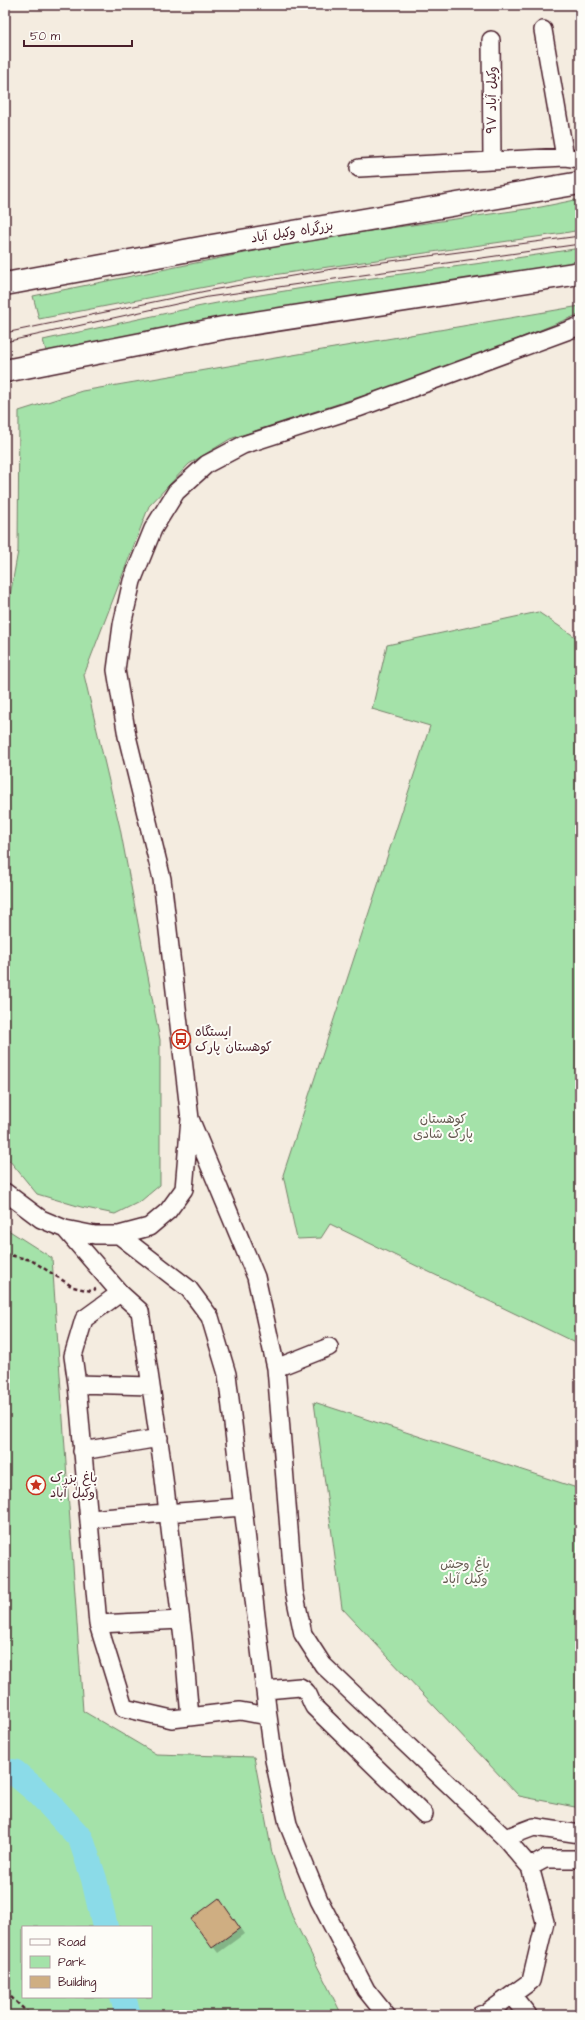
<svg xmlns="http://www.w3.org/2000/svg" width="585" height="2020" font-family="'Architects Daughter','Playpen Sans Arabic',sans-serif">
	<rect width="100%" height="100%" fill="#f4ece0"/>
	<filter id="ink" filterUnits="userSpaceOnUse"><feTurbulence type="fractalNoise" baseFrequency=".025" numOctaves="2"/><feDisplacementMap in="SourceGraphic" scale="8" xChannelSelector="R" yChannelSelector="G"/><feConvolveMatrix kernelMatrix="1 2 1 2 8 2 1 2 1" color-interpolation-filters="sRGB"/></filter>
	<g filter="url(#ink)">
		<path fill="#a4e2a9" stroke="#77806a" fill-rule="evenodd" d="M580,199V230L564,233L252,278L39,319L33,296L319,238L541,207Z
			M580,248V269L49,362L43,340C115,324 187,308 260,295C366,277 474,266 580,248Z
			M580,306V314L433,373L230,439L189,464L149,506L84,675L120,828L160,1040V1185L141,1201L115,1214L81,1207L37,1194L5,1155V624L18,551L19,411L82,391Z
			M538,612L580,640V1345L330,1224L321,1238L297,1239L283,1175L430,726L372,709L387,645Z
			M5,1228L52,1258L83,1711L156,1754L254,1757L272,1853L292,1916L342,2015H5ZM23,1927H151V1997H23Z
			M314,1402L580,1489V1808L519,1796L342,1608Z"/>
		<path fill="#0003" d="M224,1905L244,1934L218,1953L192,1919Z"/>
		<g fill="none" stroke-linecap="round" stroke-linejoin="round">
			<path stroke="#8bdbe8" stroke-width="26" d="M5,1773L14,1772L39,1793L81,1839L94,1879L105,1927
				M123,1997L128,2015"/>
		</g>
		<path fill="#cfae82" stroke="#4a1f2b" d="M219,1898L240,1928L212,1948L191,1919Z"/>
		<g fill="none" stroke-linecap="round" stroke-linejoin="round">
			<defs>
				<path id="minor" d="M543,30L565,157
					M491,40L492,161
					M359,168L565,157L580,159
					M191,1121L256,1277L276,1368L294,1591L303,1634L323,1665L505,1838L530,1867L545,1922L531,1981L487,2013L480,2015
					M5,1192L41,1219L65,1229L95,1235H119L149,1227L168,1211L184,1189L190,1119L162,879L127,736L116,670L122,625L132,581L153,529L176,492L207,464L243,445L358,408L580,326
					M65,1229L120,1293L140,1311L162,1462L183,1638L190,1717
					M119,1235L189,1289L210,1317L227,1374L268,1716L274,1760L288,1824L319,1900L366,1990L386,2015
					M120,1293L84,1319L73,1356L77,1384L98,1624L124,1708L172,1719L240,1711L268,1716
					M276,1368L329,1347
					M77,1384L151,1386
					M82,1451L159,1438
					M90,1519L242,1507
					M98,1624L181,1620
					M266,1690L300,1687C310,1692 309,1699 314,1707L424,1814
					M505,1838L534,1827L580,1834
					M530,1867L545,1859H580
					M512,1995L528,2015"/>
				<path id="highway" d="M5,284L206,247L580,183
					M5,371L223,328L580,273"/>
			</defs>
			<use href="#minor" stroke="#4a1f2b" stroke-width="20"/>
			<use href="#highway" stroke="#4a1f2b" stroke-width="25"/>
			<path stroke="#4a1f2b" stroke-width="2.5" stroke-dasharray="4 3" stroke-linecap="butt" d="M5,1254L31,1260L73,1287L91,1291L96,1289
				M5,1993L10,1996L30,2015"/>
			<use href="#minor" stroke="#fdfcf7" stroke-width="17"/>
			<use href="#highway" stroke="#fdfcf7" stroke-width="22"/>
			<path stroke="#4a1f2b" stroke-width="1" d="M5,333L206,291L338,268L580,236
				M5,342L208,297L580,244"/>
		</g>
	</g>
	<defs>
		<symbol id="bus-ring" viewBox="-11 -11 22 22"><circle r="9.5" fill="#fdfcf7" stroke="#c8321e" stroke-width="1.5"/><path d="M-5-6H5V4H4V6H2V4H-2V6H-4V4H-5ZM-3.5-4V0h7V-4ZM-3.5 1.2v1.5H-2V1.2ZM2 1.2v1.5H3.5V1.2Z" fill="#c8321e"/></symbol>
		<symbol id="sight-ring" viewBox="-11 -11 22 22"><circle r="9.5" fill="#fdfcf7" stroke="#c8321e" stroke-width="1.5"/><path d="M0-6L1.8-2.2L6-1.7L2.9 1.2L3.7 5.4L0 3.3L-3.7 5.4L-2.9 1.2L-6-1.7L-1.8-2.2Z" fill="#c8321e"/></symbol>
	</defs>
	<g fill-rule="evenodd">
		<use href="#bus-ring" x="170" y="1028" width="22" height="22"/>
		<use href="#sight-ring" x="25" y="1474" width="22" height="22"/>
	</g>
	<g text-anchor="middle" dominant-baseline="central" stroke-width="4" stroke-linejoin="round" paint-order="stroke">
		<g font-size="13" fill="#4a1f2b" stroke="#fdfcf7">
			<text transform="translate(492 100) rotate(-90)">وکیل آباد ۹۷</text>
			<text transform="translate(292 232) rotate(-9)">بزرگراه وکیل آباد</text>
		</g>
		<g font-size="13" fill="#4a1f2b" stroke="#fdfcf7" text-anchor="start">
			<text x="195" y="1032">ایستگاه<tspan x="195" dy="15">کوهستان پارک</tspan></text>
			<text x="50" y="1478">باغ بزرک<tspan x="50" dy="15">وکیل آباد</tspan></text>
		</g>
		<g font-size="13" fill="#655a51" stroke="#fdfcf7">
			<text x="443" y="1119">کوهستان<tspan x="443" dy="15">پارک شادی</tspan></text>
			<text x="465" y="1564">باغ وحش<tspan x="465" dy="15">وکیل آباد</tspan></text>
		</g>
	</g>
	<rect width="585" height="2020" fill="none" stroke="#fdfcf7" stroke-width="20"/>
	<rect x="10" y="10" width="565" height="2000" fill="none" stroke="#4a1f2b" stroke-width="1.5" filter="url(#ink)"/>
	<rect x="22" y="1926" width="130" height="72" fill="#fdfcf7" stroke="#b5a4a5"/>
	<rect x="30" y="1939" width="20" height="6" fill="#fdfcf7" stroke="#b5a4a5"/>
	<text x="58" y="1946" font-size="12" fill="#4a1f2b">Road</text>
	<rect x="30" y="1956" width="20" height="12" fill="#a4e2a9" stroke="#b5a4a5"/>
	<text x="58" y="1966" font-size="12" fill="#4a1f2b">Park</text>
	<rect x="30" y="1976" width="20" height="12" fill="#cfae82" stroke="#b5a4a5"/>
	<text x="58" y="1986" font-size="12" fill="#4a1f2b">Building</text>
	<path d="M24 40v6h108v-6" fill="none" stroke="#4a1f2b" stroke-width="2"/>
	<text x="30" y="40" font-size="12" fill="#4a1f2b" stroke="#fdfcf7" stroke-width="3" paint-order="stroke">50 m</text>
</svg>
